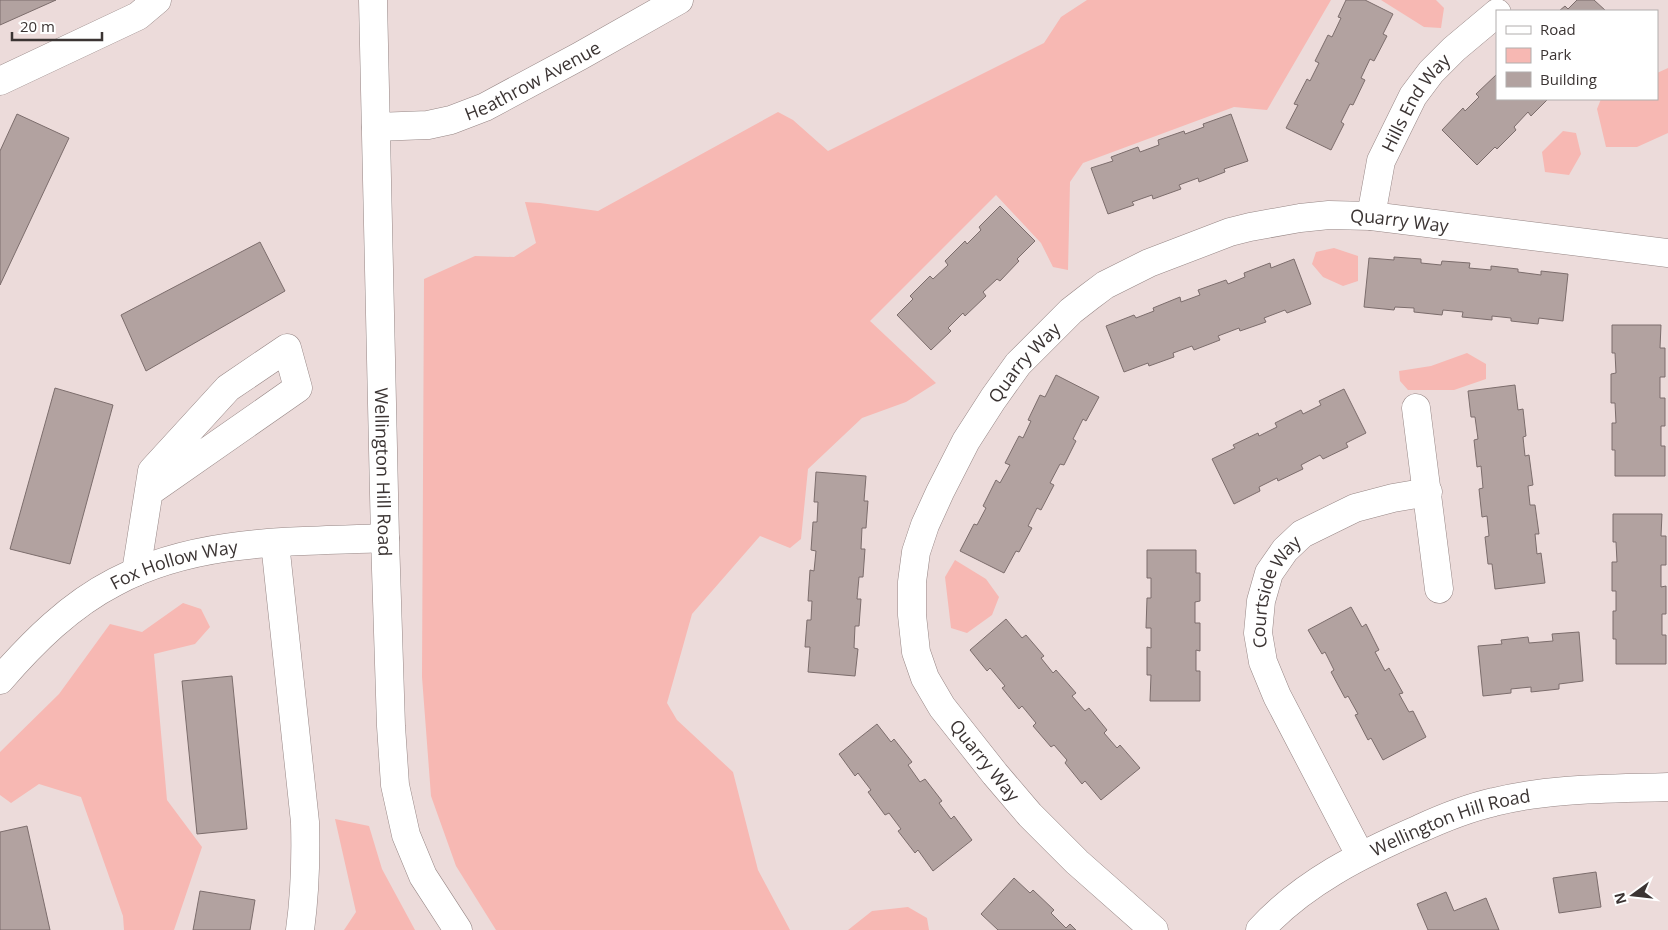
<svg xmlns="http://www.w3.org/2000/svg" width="1668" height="930" font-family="'Open Sans',sans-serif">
	<rect width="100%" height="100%" fill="#ecdbda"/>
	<path fill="#f7b8b3" d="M1087,0H1331L1267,110L1234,107L1083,163L1070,182L1068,270L1053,267L1041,243L996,195L870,321L936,383L906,402L862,418L808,469L801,539L790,548L760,536L692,614L667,703L677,720L733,772L758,870L790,930H496L456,866L431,796L422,677L424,279L475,256L514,257L536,243L525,202L540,203L598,211L778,112L793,120L828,151L1044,43L1061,17Z
		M1381,0H1436L1444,8L1441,28L1424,27Z
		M1668,68V133L1637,147H1606L1597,109L1601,99H1657V73Z
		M1563,131L1576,133L1581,154L1569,175L1545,172L1542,152Z
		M1334,248L1358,256V281L1343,286L1323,277L1312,264L1316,252Z
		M1467,353L1486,364V379L1454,390H1408L1400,381L1399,371L1431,366Z
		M955,560L986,579L999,597L992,615L967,633L951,628L945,577Z
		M183,603L201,609L210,627L195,644L154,654L167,800L202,847L174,930H124L123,916L81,797L39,784L11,803L0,795V752L59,694L110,624L142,632Z
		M335,819L369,826L382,869L415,930H344L356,912Z
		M908,907L927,918L929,930H848L872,911Z"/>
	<path fill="#b2a2a0" stroke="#7c6d6c" d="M0,0H56L0,25Z
		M1346,0H1365L1393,14L1383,34L1387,36L1374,61L1370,59L1361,78L1365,80L1353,105L1350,104L1341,122L1344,124L1331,150L1286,128L1298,105L1294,104L1307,79L1310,81L1319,63L1315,61L1328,35L1332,37L1341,18L1338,17Z
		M1577,0H1594L1606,11H1559L1565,6L1568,9Z
		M1497,74V99H1548L1531,116L1528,112L1514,127L1516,130L1497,149L1495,147L1477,165L1442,130L1463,108L1465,111L1479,97L1476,94Z
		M17,114L69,138L0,285V151Z
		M1231,114L1248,161L1224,169L1225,172L1199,182L1198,178L1179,185L1181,189L1153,199L1152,195L1132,202L1134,205L1108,214L1091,168L1113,161L1111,157L1138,147L1140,152L1159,145L1158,140L1184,131L1185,134L1204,127L1203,124Z
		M1000,206L1035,241L1017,259L1019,261L1000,281L997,279L983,292L986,296L965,316L963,313L948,328L951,331L931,350L897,315L913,299L910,296L930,276L933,279L948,265L945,261L965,241L967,244L981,230L979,227Z
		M260,242L285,291L146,371L121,315Z
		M1394,257L1421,259V263L1441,265L1442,261L1470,263L1469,268L1491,270V266L1518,269V272L1541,275V271L1568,274L1563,321L1539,318L1538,324L1511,321V318L1492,316V320L1462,317L1463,312L1443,310L1442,315L1414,312V308L1395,307L1394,310L1364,307L1369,258L1394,260Z
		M1294,259L1311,304L1287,313L1285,310L1264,318L1266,322L1240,331L1239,328L1218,336L1220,340L1194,350L1192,346L1173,353L1174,357L1149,366L1148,363L1124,372L1106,326L1134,315L1136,318L1154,311L1153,308L1180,297L1181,302L1200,295L1198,290L1226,280L1228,284L1245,277L1244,273L1270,263L1271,268Z
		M1612,325H1661L1660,348H1665V377H1660V398H1665V426H1661V446H1665V476H1615V450H1612V423H1616L1615,403H1611V374L1616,373L1615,353H1612Z
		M1056,375L1099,397L1086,421L1083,419L1073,439L1076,441L1064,465L1060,464L1050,483L1054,485L1041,510L1037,508L1028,526L1032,528L1019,552L1016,551L1004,573L960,551L974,524L977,525L986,508L983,506L996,480L1000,483L1010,465L1005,463L1019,436L1023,438L1031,421L1028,420L1040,395L1045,397Z
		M1515,385L1518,410L1523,409L1526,436L1523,437L1525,456L1529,455L1533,485L1528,486L1530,505H1535L1539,534H1535L1537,554L1541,553L1545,583L1495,589L1492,564H1488L1485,537L1489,536L1487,516L1482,517L1479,489L1483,488L1481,466L1477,467L1474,440L1478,439L1475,417H1471L1468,391Z
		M55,388L113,405L70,564L10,549Z
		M1344,389L1366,433L1346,443L1348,447L1323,459L1320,455L1301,465L1303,469L1278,481L1277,478L1259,487L1260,491L1234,504L1212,459L1235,448L1233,445L1258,433L1259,436L1277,427L1275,423L1301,410L1303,414L1321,405L1319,401Z
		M816,472L866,476L864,501H868L866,528H862L861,549H865L863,577H859L857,599H861L859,626H855L854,648L858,649L855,676L808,672L810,647H805L807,620H811L812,601H808L810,570L814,571L816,551L811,550L813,522H817L818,502H814Z
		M1613,514H1662L1661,536H1666V565H1661V587L1666,586V614H1662V635H1666V664H1616V639H1613V611H1616V591H1612V562H1617L1616,542H1613Z
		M1147,550H1196V573H1200V601L1195,602V623H1200V651L1196,650V671H1200V701H1150L1151,675H1147V647L1151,648V628H1146L1147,598H1151V578H1147Z
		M1351,607L1362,627L1366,624L1379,650L1375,652L1385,671L1389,668L1403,693L1399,694L1409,712L1413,711L1426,737L1383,760L1371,738L1368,740L1355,715L1358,714L1348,696L1345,698L1331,672L1334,670L1325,652L1322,654L1308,630Z
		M1006,619L1022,638L1026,635L1044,656L1041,658L1053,673L1056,670L1076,693L1072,696L1085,711L1089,708L1107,730L1104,733L1117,748L1120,745L1140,768L1101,800L1085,781L1082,784L1065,763L1067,760L1054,745L1051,747L1033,726L1036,723L1022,706L1019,709L1002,688L1005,686L990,668L987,671L970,650Z
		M1579,632L1583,681L1559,684V689L1531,692V687L1511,689V693L1483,696L1478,646L1502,644L1501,640L1528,637L1529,643L1553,641L1552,634Z
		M232,676L247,829L197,834L182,681Z
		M877,724L891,742L894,739L912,762L908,765L920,782L925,779L942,801L939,803L951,819L954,816L972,840L933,871L918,850L915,853L898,831L901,829L889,813L885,815L868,792L871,790L858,773L855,776L839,754Z
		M27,826L50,930H0V832Z
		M1596,872L1601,907L1559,913L1553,878Z
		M1014,878L1030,893L1033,890L1054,910L1051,913L1066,928L1070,924L1076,930H998L981,914Z
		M200,891L255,900L250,930H193Z
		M1446,892L1454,911L1486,898L1499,930H1428L1417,904Z"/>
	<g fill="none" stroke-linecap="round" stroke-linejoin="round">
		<defs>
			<g id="minor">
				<path id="s1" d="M373,0L385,538L391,726L395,785L406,835L423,876L458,930"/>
				<path d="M0,81L138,16L157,0"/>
				<path id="s2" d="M376,127L428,125L451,120L485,107L580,56L679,0"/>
				<path id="s3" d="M1371,216L1381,161L1413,96L1431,72L1454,49L1497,13"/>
				<path d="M1416,408L1439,589"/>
				<path d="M275,543L305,822C306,858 305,894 300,930"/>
				<path d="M136,572L152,471L228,388L287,348L298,388L149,492"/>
				<path id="s4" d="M0,680C33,642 70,605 115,582C198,538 294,542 385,538"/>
				<path id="s5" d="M1360,855L1277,696L1263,662L1258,633L1261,601L1269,573L1285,550L1302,534L1355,508L1393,498L1428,492"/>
				<path id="s6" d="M1154,930L1077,862L1030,815L995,774L942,707L925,678L916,652L912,615V582L916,552L925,525L940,492L966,441L993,399L1018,364L1071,311L1089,297L1105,285L1149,263L1230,232L1250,227L1300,218L1329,215L1371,216L1668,253"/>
				<path id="s7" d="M1260,930C1303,883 1361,854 1419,829C1443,818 1468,808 1494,802C1549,788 1611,789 1668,787"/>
			</g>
		</defs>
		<use href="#minor" stroke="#968685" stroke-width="29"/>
		<use href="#minor" stroke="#fff" stroke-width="28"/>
	</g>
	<g text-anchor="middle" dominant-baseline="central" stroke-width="4" stroke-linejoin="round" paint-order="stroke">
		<g font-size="18" fill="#3b3433" stroke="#fff">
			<text stroke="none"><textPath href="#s2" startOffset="166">Heathrow Avenue</textPath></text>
			<text stroke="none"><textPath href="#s3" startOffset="124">Hills End Way</textPath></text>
			<text stroke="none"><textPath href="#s6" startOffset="1110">Quarry Way</textPath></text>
			<text stroke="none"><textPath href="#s6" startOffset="690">Quarry Way</textPath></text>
			<text stroke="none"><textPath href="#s1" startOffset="472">Wellington Hill Road</textPath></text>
			<text stroke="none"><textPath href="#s4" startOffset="214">Fox Hollow Way</textPath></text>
			<text stroke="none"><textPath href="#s5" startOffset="291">Courtside Way</textPath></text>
			<text transform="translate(985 760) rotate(51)">Quarry Way</text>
			<text stroke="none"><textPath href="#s7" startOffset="222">Wellington Hill Road</textPath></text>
		</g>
	</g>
	<rect x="1496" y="10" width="162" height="90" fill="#ffffff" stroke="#b1aead"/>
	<rect x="1506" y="26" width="25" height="8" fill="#ffffff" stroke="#b1aead"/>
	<text x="1540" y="35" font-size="15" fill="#3b3433">Road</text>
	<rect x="1506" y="48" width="25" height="15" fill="#f7b8b3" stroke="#b1aead"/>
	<text x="1540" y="60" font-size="15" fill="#3b3433">Park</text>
	<rect x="1506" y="72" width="25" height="15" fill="#b2a2a0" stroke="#b1aead"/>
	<text x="1540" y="85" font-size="15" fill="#3b3433">Building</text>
	<g transform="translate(1633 895) rotate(255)" stroke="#ffffff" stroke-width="4" paint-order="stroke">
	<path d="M0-4L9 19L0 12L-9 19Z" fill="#3b3433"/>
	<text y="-8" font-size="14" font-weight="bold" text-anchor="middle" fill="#3b3433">N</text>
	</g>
	<path d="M12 32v8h90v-8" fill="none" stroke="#3b3433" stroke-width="2.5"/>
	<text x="20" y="32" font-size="15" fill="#3b3433" stroke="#ffffff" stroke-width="4" paint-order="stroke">20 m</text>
</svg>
